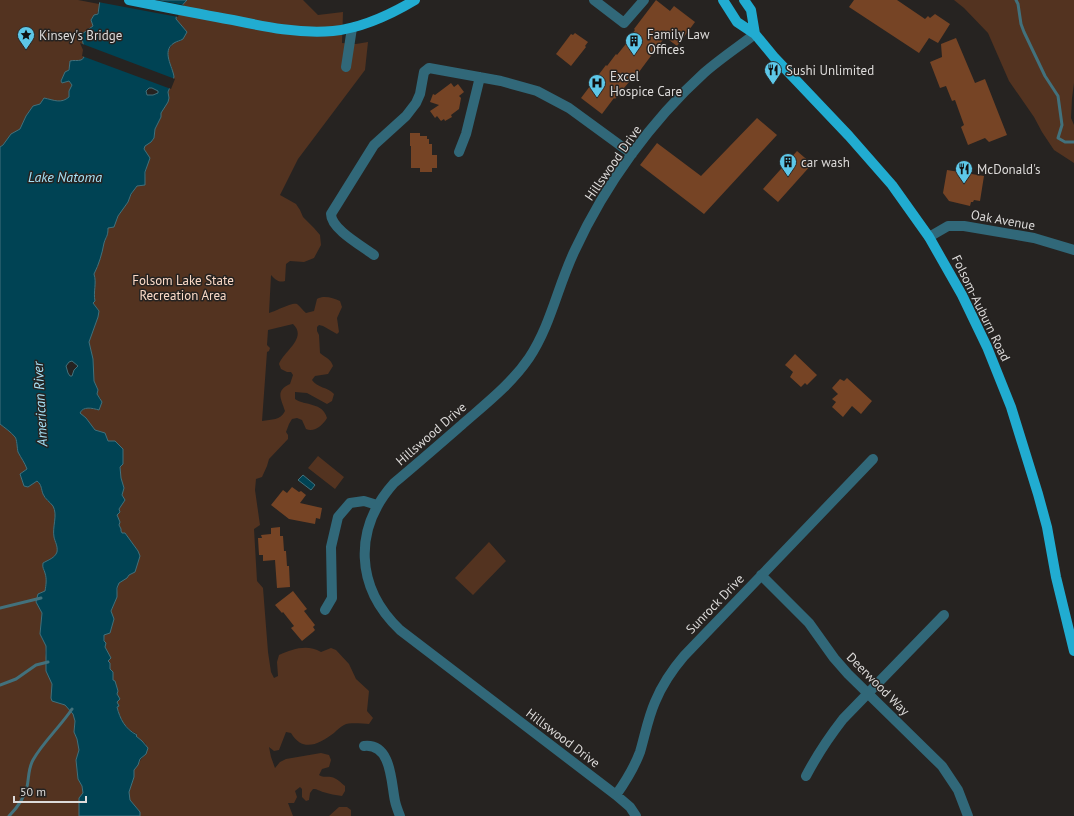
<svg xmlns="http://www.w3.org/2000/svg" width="1074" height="816" font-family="'PT Sans',sans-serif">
	<rect width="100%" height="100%" fill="#262321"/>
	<path fill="#533320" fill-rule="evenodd" d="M0,0H78L99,4C100,12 96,14 91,20L93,24L92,27L87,29L84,57L81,60H73L67,72L65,73L61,81L62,83L69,81L72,85L69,97C61,104 54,100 45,98L40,104L33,106L26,116L20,129L0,147Z
		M187,0H303L318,15L343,12L342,43L356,44L368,42L365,70L298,159L280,195L296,204L300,210L303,217L314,228L320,235L321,245L314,258L304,262L290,261L286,264L285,281C278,283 275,279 271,275L269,313C274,312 292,302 297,304C300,306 303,311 306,313L314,311L317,299C324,295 333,298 340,301L342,307L337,318L339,332L337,334L323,326L319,325L317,327V331L319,335L320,353C326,358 331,359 333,366L328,374L315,376L312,380C317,388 328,387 334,394L332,401L327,404L307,393L295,392V399C305,406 323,402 327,418C323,425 314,433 306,429L302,420L297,418L292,419L289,424L286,432L288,435V439L269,459L267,466L262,477L256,479L255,490L260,525L254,529L257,581L263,588L268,652L271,672L274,678L278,676L277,662L279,655C293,649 307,644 321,652L331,648L336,650L349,664L356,679L369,691L367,711L373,718L369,724C363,724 350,722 344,725C340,727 337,730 334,733C319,744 303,753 291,733L286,732L279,750L274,751L269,747L271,757L275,768L280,762L286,759L321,753L329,755L331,760L329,767L322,769L319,775C324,778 326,776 331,777C337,778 341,783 345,786V791L342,796C336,795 329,794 323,792C319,791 318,789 313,789L310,793L309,800L306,801L302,797V789L300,787L295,791L297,797L294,803H288L293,816H140C140,808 133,806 130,800C126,791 134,779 134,770C139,764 140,759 146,754V744L136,736L137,734C124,728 118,717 117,703C117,699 116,695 118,691L115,681L113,680L108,661L110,658L105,647L104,635L110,633C113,625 114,619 111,611L115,602L119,583L128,575L138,551L125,533H122L121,531L117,515L122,502L123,497L122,492L124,488L121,478L120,467L123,464V449L108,441L105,433L95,430L86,418L80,414C83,406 92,408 99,410L101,399L97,394L98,390L94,381L93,359L89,342L98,317L99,311L93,303L95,301C93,292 97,283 94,274C99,264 102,254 104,243C106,236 108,237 108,228L117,220C118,213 123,209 127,203C131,197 132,191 137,186L145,185C145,180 145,175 146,171C148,161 151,158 144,149L145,145L151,142L154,138L155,129L161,117V113L165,106L169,98L168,92L172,68L168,59V51L174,42L181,41L178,22L176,19L177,11ZM293,324C308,338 283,352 279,364L281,369L287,372H291L293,375L290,384C275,391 281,398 285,411C280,421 272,419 262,421L267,352L269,351L270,348L267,345L268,330Z
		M954,0H1074V83L1072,98L1071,118L1074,125V163L1054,150L1042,132L1034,117L1009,81L988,33L964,8Z
		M0,424C5,428 11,432 15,437C17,440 16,442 17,446C19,454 25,461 27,469L20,474L24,486L28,487L37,481C42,485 41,488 43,494C45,499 50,502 53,506C58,515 52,527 54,537C55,542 58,546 57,552C55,558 48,560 43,563C42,568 44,569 45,573C47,579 46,585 45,591L42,593L36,602L42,613L40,634L46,646L45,653L52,684V701L65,705L73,714L75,721L74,732L77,739L79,750L76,760L78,779L82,786L83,793L79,799V816H0Z
		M318,456L344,477L335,489L308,468Z
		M489,542L506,561L473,595L455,578Z
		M339,807H347L351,810V816H329Z"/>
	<path fill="#004354" stroke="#42717c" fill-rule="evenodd" d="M100,0H187L177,11L176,19L187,32L183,39C180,41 177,41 174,43C161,51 173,67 174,77L168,92L169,98L168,102L161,113V117L155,129L154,138L151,142L145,146L144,149L150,158L145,172V185L137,186L131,194L128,202L118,216L114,227L108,228C108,237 106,236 104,243C102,254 99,264 94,274C97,283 93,292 95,301L93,303L99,311L98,317L89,342L93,359L94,381L98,390L97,394L102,402L99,410C92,408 83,406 80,413L86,418L95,430L105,433L108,441H115L123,449V464L120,467L121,478L124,488L122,495L125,500L119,509L120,512L117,515L120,522L119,525L121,529V531L122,533H125L138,551L140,556L135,572L129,575L127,578L119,583L117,588V597L111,611L114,619L110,633L104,635V641L106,643L105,647L111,658L108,661L110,663V669L113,672V680L115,681L118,691L117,694L120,699L117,702L119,706L117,707C120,719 125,729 137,735L136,736L142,741L148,748L146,754L140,759L138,765L134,770V777L129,792L130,800L140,812V816H79V798L83,793L82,786L78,779L76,760L79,750L77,739L74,732L75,721L73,714L65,705L52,701L51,698L52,684L46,671V646L40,634L42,613L36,602L38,594L45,591C46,585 47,579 45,573C44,569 42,568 43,563C48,560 55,558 57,552C58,546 55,542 54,537C52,527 58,515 53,506C50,502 45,499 43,494C41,489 42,485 37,481L28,487L24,486L20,474L27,469C25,463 21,458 18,452C17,448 17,439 15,437C11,432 5,428 0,424V147L3,145L11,134L20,129L26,116L33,106L40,104L44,98C54,100 61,104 69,97V91L72,85L69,81L62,83L61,81L65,72L69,70L70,61C73,60 78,61 81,60C89,57 81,42 82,34L93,26L91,20L94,15L98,14ZM149,88H152L158,91V93L153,95H147L146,91ZM72,361L78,366L74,370L72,376H70L68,373L66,366L69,362Z
		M303,475L315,485L311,490L298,480Z"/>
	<path fill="#262321" d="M98,0H157L184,5L179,12L178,17L98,2Z
		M80,43L175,79L171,89L82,56L83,50Z"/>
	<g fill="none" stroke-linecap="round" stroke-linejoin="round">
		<path stroke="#42717c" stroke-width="3" d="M1016,0L1018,4L1021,24L1024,32L1045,76L1058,96L1062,125L1058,138L1065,142H1074
			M0,608L41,598
			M0,685L16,679L36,665L48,662
			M9,816C17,808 24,798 27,787C29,778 28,769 33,760C43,742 60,727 72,709"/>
	</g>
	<path fill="#764425" d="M656,0L670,11L674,6L695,22L677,46L665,37L639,72L638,71L615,99L614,98L602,114L581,98L606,65L607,66L616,54L617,55L629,40L628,39L635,30L634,29Z
		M854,0H897L925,19L928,16L930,18L935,14L950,24L938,43L929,38L919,53L849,7Z
		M575,33L588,42L585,46L586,47L571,66L556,54L571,34L573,35Z
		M956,38L975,83L985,79L1007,135L989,142L985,138L968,145L961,127L964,125L955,100L952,101L946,86L940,88L930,62L942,57L941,44Z
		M451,83L454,87L458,84L464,92L459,96L461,98L459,109L451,115L452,117L445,121L444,119L441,121L437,116L435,118L430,111L439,105L430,102L433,94L435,95Z
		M757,118L777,135L704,214L640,165L657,143L701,176Z
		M410,133H420V136H427V139H429V144H432V155H437V168H432V172H420V168H411V146H410Z
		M797,151L812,164L778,202L763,189Z
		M947,170L984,176L980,201L974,200L973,202H971L970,206L949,201L943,193Z
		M795,354L817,375L807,385L805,383L801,387L790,377L793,372L785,365Z
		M847,378L872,401L861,414L852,406L843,417L832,407L836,402L832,399L838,394L832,388L840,379L844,381Z
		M292,487L299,492L301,491L306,495L300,503L322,508L320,519L316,518L315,524L289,519L271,505L283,490L287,493Z
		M280,527V536H283L284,551H286L287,566H289L290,587L277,588L275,560L263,561V555H259L258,538H262L261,535L271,534V528Z
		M293,591L307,609L304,611L315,625L313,627L315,630L313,632L302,641L291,628L294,626L283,612L282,613L275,605Z"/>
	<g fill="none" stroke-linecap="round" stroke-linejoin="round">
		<path stroke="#316879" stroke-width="10" d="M594,0L624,23L644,0
			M346,67L352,28
			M459,152L466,134L480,77
			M929,237L948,226H964L1034,238L1074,250
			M374,255C362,246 331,229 331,214L374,145L406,116L416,103L420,94L424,72L429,68L501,81L537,91L569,108L632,154
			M761,575L809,623L834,658L848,674L942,766L958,790L968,816
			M325,610L332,598L331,547L338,517L350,503L364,501L377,505
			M364,746C392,743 391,783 395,801C396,806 398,811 400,816
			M806,776C817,755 829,737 843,719L944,615
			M616,795C626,781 634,768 640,752C645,735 648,718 655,702C662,685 672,670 684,656L873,459
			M636,816L630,807L616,795L400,630C355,587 353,529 394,483C418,463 442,442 465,422C488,402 512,383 529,358C551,325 558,285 575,250C605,185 651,121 704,73C720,59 738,47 755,34"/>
		<path stroke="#21acd1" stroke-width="10" d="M129,0C164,7 199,14 233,20C266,27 300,34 333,31C362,28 390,15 415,0
			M723,0L737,22L755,34L774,57L849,136L892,185L929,237L962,295L987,347L1011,407L1038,494L1047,527L1056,577L1074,651
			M744,0L751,10L755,34"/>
	</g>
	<defs>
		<symbol id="sight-pin" viewBox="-11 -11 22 30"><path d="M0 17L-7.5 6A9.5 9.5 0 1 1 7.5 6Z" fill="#5dc7e8" stroke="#262321"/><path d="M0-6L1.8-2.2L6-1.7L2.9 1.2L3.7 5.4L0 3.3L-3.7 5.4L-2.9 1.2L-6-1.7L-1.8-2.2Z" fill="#111"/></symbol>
		<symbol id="building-pin" viewBox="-11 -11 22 30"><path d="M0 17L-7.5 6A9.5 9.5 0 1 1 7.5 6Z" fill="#5dc7e8" stroke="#262321"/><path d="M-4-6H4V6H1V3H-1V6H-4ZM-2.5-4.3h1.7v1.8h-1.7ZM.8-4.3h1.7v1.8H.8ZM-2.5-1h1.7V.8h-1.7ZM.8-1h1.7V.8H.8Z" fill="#111"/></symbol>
		<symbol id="restaurant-pin" viewBox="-11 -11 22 30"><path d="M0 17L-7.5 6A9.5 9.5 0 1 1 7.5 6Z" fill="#5dc7e8" stroke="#262321"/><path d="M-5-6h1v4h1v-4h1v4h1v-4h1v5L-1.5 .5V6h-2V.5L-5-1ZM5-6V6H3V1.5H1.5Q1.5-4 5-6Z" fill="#111"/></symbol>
		<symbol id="hospital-pin" viewBox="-11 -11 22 30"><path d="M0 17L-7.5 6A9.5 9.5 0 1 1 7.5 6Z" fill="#5dc7e8" stroke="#262321"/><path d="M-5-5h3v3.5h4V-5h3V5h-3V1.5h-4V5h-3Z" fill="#111"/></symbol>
	</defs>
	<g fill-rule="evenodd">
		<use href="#sight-pin" x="16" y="25" width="20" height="27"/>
		<use href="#building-pin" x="624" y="31" width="20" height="27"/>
		<use href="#restaurant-pin" x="763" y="60" width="20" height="27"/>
		<use href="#hospital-pin" x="587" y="73" width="20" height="27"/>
		<use href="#building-pin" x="778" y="152" width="20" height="27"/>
		<use href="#restaurant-pin" x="954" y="159" width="20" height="27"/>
	</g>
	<g text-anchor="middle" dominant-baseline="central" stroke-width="3" stroke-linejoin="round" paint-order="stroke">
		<g font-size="13" fill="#dddbda" stroke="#262321" text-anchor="start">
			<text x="647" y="34">Family Law<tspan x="647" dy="15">Offices</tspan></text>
			<text x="39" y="35">Kinsey's Bridge</text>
			<text x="786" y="70">Sushi Unlimited</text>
			<text x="610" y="76">Excel<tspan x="610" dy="15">Hospice Care</tspan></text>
			<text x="801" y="162">car wash</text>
			<text x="977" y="169">McDonald's</text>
		</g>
		<g font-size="13" fill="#dddbda" stroke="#262321">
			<text transform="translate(613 163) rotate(-55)">Hillswood Drive</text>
			<text transform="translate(1003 220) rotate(10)">Oak Avenue</text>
			<text transform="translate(981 308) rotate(64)">Folsom-Auburn Road</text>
			<text transform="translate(431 434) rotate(-41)">Hillswood Drive</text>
			<text transform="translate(715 604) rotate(-46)">Sunrock Drive</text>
			<text transform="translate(878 684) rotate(45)">Deerwood Way</text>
			<text transform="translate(563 738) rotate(37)">Hillswood Drive</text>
		</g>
		<g font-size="13" fill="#fbdac7" stroke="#262321">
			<text x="183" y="280">Folsom Lake State<tspan x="183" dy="15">Recreation Area</tspan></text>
		</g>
		<g font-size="14" font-style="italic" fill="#a6e2f7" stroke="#262321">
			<text x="65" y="177">Lake Natoma</text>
			<text transform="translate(40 404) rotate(-93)">American River</text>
		</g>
	</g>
	<path d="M14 796v6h72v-6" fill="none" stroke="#dddbda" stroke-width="2"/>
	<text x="20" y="796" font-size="12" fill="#dddbda" stroke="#262321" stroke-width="3" paint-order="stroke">50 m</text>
</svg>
